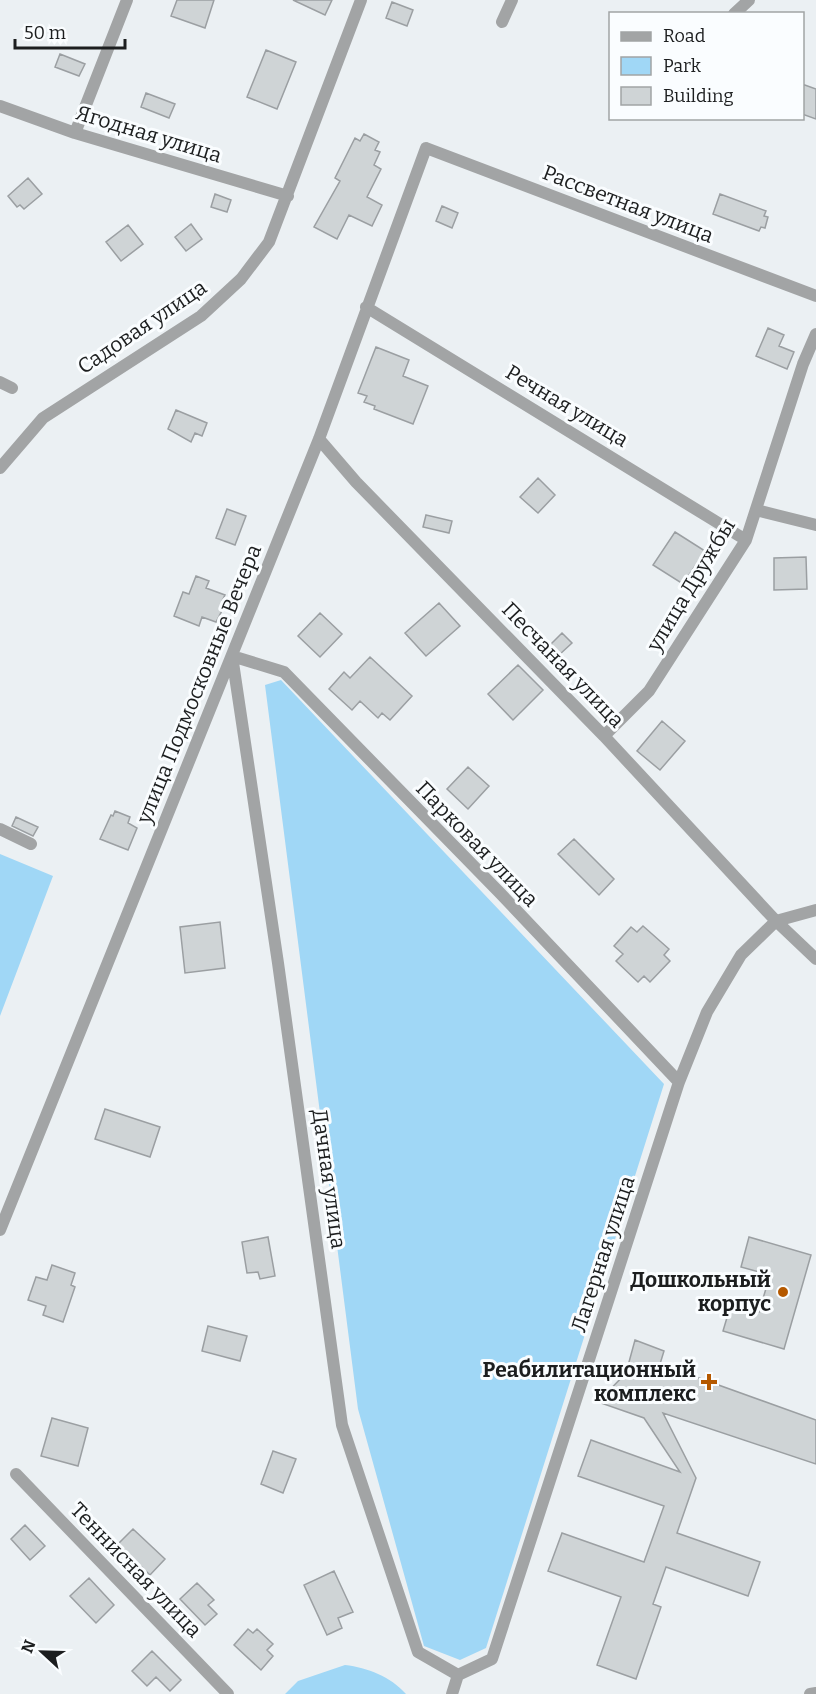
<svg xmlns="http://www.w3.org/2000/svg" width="816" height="1694" font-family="Bitter,serif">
	<rect width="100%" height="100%" fill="#ebf0f3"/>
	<path fill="#a0d7f6" d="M281,680L664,1084L486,1648L460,1660L424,1646L358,1409L265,685Z
		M0,854L53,876L0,1016Z
		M345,1665C368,1668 390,1676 406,1694H285L298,1681Z"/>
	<path fill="#cfd4d6" stroke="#9b9fa2" stroke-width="1.5" d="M177,0H214L205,28L171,16Z
		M293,0H332L325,15Z
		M392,2L413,10L407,26L386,18Z
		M266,50L296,62L277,109L247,97Z
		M60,54L85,64L79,76L55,67Z
		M802,84L816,89V119L802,114Z
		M146,93L175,104L169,118L141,107Z
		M364,134L379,142L375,150L380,152L374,165L381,169L367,197L382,205L372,226L349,215L337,239L314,227L340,181L335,178L355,138L360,141Z
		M28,178L42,194L24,209L20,205L17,207L8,196Z
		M215,194L231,200L227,212L211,207Z
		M720,194L766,211L764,216L768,217L765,228L761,227L759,231L713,214Z
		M442,206L458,213L452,228L436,221Z
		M191,224L202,239L186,251L175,237Z
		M128,225L143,244L121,261L106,242Z
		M768,328L784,335L779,346L794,352L787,369L756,356Z
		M376,347L409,360L403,376L428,386L413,424L374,409L375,406L364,402L367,396L358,393Z
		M176,410L207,423L202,436L195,433L191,442L168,429Z
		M538,478L555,495L538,513L520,497Z
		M227,509L246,516L235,545L216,538Z
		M426,515L452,521L449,533L423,527Z
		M675,532L705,551L683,584L653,565Z
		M806,557L807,589L774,590V558Z
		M196,576L209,581L206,588L225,595L222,601L226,603L216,622L202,617L199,626L174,616L183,592L189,594Z
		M439,603L460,626L426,656L405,633Z
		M320,613L342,634L320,657L298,636Z
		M562,633L572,643L559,655L550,645Z
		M370,657L412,696L390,720L382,713L378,718L360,701L352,710L329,689L344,672L350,678Z
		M518,665L543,690L513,720L488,694Z
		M662,721L685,741L660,770L637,751Z
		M468,767L489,786L468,809L447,789Z
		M115,811L130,817L128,823L137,828L128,850L100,839L111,815L113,816Z
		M16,817L38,827L33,836L12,826Z
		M574,839L614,879L599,895L558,854Z
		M220,922L225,968L185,973L180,927Z
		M643,926L669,949L664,955L670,961L650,982L644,976L638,982L616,961L623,954L614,946L631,927L637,932Z
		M105,1109L160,1127L150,1157L95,1139Z
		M268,1237L275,1276L260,1279L258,1272L247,1273L242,1242Z
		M749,1237L811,1255L784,1349L723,1331L731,1304L759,1312L770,1275L741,1267Z
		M52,1265L75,1273L71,1285L75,1287L63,1322L43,1315L46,1306L28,1300L36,1277L47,1280Z
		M208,1326L247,1336L240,1361L202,1351Z
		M635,1340L664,1351L660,1364L816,1420V1464L663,1413L696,1478L677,1533L760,1562L748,1596L666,1567L653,1604L661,1607L636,1679L597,1665L621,1597L548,1571L562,1533L644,1562L664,1506L578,1476L591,1440L680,1472L644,1418L598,1402L626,1373Z
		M52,1418L88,1428L78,1466L41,1456Z
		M273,1451L296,1459L283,1493L261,1484Z
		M25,1525L45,1546L30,1560L11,1539Z
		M133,1529L165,1559L150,1575L118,1544Z
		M334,1571L353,1612L338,1618L342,1628L327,1635L304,1585Z
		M89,1578L114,1605L96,1623L70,1596Z
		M197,1583L214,1600L208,1605L217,1614L205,1625L180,1599Z
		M248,1629L253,1633L257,1629L273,1644L267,1650L273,1656L261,1670L234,1645Z
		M152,1651L181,1680L170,1691L156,1677L147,1686L132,1671Z"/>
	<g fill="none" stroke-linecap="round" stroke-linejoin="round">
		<path stroke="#a2a4a5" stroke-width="12" d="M734,14L749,0
			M502,22L512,0
			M0,106L75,133L288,196
			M75,133L127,0
			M366,307L746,540
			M0,382L12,388
			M319,439L356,482L604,736L776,921L816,959
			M0,468L43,418L201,316L241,279L269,242L361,0
			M756,510L816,525
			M604,736L649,691L746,540L803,364L816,334
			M0,829L31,844
			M0,1230L319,439L426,148L816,296
			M16,1474L228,1694
			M458,1675L418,1652L342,1425L278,963L232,656L284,672L500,893L679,1082
			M452,1694L458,1675L492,1659L679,1082L707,1012L741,955L776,921L816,910
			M810,1694L816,1693"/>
	</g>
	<g fill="#b55900" stroke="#fafdff" stroke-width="2">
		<circle cx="783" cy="1292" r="6"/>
		<path d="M706 1373h6v6h6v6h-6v6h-6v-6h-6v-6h6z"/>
	</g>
	<g text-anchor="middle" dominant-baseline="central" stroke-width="6" stroke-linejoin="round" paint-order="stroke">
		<g font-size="21" fill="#1c1e1f" stroke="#fafdff">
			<text transform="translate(149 134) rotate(17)">Ягодная улица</text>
			<text transform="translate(628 204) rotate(21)">Рассветная улица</text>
			<text transform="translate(142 327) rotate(-34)">Садовая улица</text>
			<text transform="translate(567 406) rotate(31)">Речная улица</text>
			<text transform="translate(691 585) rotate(-59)">улица Дружбы</text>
			<text transform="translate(563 665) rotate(46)">Песчаная улица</text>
			<text transform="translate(199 684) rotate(-68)">улица Подмосковные Вечера</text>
			<text transform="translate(477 844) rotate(46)">Парковая улица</text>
			<text transform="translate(329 1179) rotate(82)">Дачная улица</text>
			<text transform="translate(603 1254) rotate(-72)">Лагерная улица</text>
			<text transform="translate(136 1570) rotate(46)">Теннисная улица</text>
		</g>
		<g font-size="21" font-weight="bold" fill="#1c1e1f" stroke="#fafdff" text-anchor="end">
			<text x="771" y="1280">Дошкольный<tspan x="771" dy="24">корпус</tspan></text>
			<text x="696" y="1370">Реабилитационный<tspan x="696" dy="24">комплекс</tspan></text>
		</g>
	</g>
	<rect x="609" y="12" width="195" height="108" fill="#fafdff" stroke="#a1a4a5" stroke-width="1.5"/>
	<rect x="621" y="32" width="30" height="9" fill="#a2a4a5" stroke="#a1a4a5" stroke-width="1.5"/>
	<text x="663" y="42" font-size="18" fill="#1c1e1f">Road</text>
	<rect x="621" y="57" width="30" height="18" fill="#a0d7f6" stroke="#a1a4a5" stroke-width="1.5"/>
	<text x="663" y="72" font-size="18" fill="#1c1e1f">Park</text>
	<rect x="621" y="87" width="30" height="18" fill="#cfd4d6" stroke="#a1a4a5" stroke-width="1.5"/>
	<text x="663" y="102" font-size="18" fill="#1c1e1f">Building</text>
	<g transform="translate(42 1652) rotate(292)" stroke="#fafdff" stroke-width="4.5" paint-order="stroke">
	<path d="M0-4.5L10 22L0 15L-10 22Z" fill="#1c1e1f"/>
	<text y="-9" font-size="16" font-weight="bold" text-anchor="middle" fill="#1c1e1f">N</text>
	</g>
	<path d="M15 39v9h110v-9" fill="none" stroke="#1c1e1f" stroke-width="3"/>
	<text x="24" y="39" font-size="18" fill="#1c1e1f" stroke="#fafdff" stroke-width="4.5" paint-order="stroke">50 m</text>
</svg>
